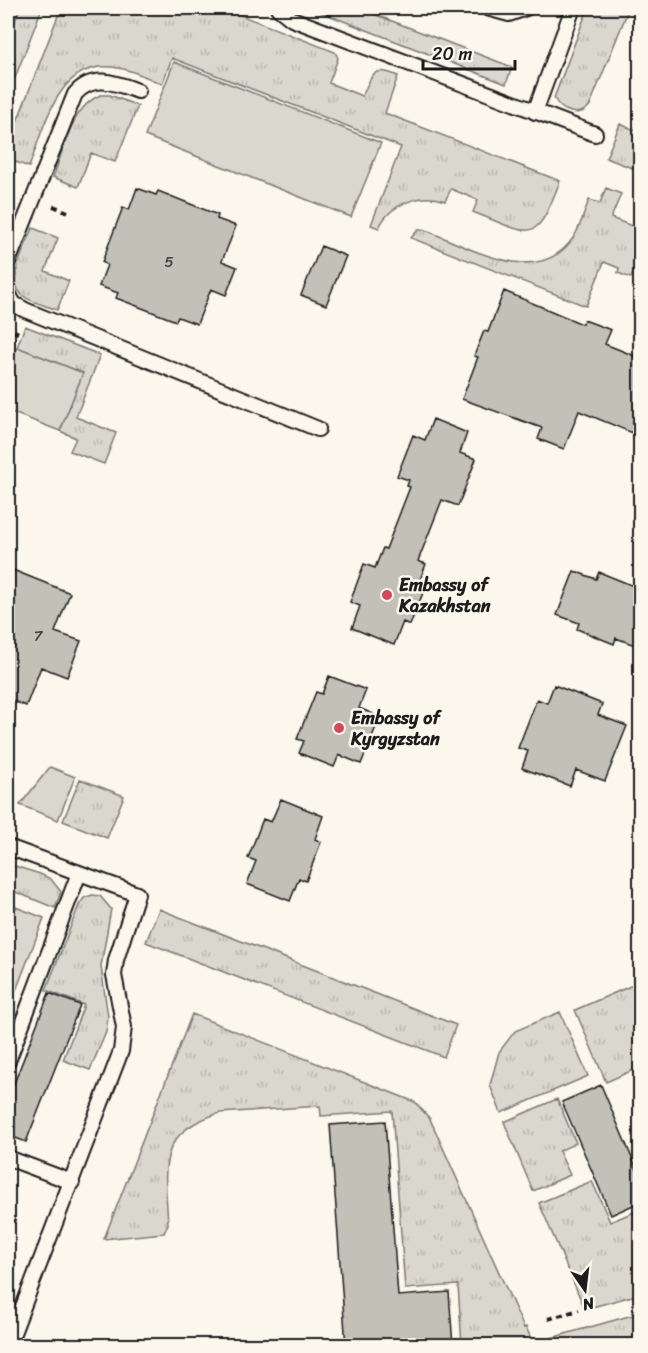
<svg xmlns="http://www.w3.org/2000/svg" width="648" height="1353" font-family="Sriracha,sans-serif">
	<defs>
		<pattern id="grass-tufts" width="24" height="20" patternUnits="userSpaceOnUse" patternTransform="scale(1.5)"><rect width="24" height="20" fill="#dad7ce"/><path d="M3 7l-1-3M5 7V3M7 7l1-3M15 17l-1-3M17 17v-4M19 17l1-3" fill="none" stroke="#bab8b0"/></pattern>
	</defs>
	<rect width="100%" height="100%" fill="#fbf7ec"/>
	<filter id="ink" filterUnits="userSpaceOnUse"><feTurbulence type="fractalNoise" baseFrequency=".0167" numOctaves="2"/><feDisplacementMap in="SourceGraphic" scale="12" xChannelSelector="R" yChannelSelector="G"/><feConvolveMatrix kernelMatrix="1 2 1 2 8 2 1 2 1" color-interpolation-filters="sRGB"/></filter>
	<g filter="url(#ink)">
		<path fill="url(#grass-tufts)" stroke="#7b7a75" stroke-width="1.5" d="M20,8H42L8,96V39Z
			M61,8H222L335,52L338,58L329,83L362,96C373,75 371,65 398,76L385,113L560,181C535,246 534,236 473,212L478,200L451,189L445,201C422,192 389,204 379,228L371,225L401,147L172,58L162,84C148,78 133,70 118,68C59,56 45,125 29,167L8,159V145Z
			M310,8H358L512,67L506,84Z
			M588,8H629L590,105C580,119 561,112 554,98Z
			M101,95H110L138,106L115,162L91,153L78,187L53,177C64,150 71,106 101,95Z
			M640,117V145L632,168L606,158L620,124L635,130Z
			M606,188L621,194L611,218L640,229V256L631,278L618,273L619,268L604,262L586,306L411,238L418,230H425C469,247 538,290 573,238C581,227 584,212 589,200L600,203Z
			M33,228L58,238L45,271L69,281L57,310C47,306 30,302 22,295C5,280 27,244 33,228Z
			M25,326L100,355L76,417L116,433L104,464L70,451L76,438L60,431L83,373L17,347Z
			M80,779L124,796L107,838L63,821Z
			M8,864L40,874L51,879L61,892L55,908L8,889Z
			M92,895L100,896L111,909L101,966L108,1017L106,1032L90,1070L63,1060L84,1005L46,990L79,905L84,898Z
			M159,909L456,1025L444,1057L146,942Z
			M640,982V1067L606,1082L575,1010Z
			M560,1012L588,1076L501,1113L490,1085L499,1052L515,1031Z
			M192,1014L415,1102L430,1119L524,1328L526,1327L533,1343L640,1313V1344L462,1345L458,1285L405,1289L392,1111L321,1116L320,1106L220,1113C155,1132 165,1168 168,1224L164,1233L104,1239Z
			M557,1099L576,1143L559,1151L570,1175L533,1191L504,1122Z
			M592,1181L610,1222L634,1212L640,1227V1294L585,1309L539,1203Z"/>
		<path fill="#dad7ce" stroke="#7b7a75" stroke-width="1.5" d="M174,62L381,143L351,217L145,136Z
			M17,347L83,373L60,431L8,411V370Z
			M50,767L75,777L58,820L20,805Z
			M8,904L44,918L8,1011Z"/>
		<path fill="#c3c0b8" stroke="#1c1c1c" stroke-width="1.5" d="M137,188L156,195L158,191L218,215L217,219L236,226L222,261L237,267L226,295L211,289L197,324L178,317L176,321L116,298L118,293L99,286L107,265L102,262L123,207L129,210Z
			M321,246L346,256L326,305L301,295Z
			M504,291L582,324L584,320L611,330L605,344L640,358V436L579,411L564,449L538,439L542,428L462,399L478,357L474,356L484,331L488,332Z
			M433,419L467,433L460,453L476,459L458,506L442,500L418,561L426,564L418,585L425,588L410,625L403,622L394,645L352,628L360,606L350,602L364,564L375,568L383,548L386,549L410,487L407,486L409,480L397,476L413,435L425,440Z
			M8,568L70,593L55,632L81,641L67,677L41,667L26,706L8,699Z
			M574,571L596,579L599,572L636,587L633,594L640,597V647L616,638L614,644L577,629L579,623L557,615Z
			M329,676L366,690L359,708L380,717L361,764L339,755L334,767L299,753L304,741L297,739L316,692L322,694Z
			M554,685L602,704L598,715L627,726L605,781L576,770L570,786L522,768L528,751L518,748L537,699L547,703Z
			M281,799L323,816L315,839L321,842L306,881L299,878L290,901L247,884L256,861L248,858L263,819L271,822Z
			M49,993L80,1005L26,1142L8,1135V1099Z
			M601,1085L640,1177V1202L611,1215L562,1102Z
			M385,1121L398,1296L449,1292L453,1346H346L330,1125Z"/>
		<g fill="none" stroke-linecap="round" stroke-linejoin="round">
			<defs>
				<path id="lane" d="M278,8L292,19L595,134
					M487,8L509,14L526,8
					M535,112L573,8
					M8,262L75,94C93,73 116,83 138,91
					M8,293L14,304L25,310L318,429
					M8,847L137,894L116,960L114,975L124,1027L121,1051L8,1346
					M8,1061L79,873
					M8,1158L72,1182"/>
			</defs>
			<use href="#lane" stroke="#1c1c1c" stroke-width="18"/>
			<path stroke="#1c1c1c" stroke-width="4" stroke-dasharray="6 4.5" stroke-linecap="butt" d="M53,206L68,212
				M8,354L17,330
				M548,1319L579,1310"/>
			<use href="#lane" stroke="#fbf7ec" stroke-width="14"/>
		</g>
	</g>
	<g fill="#d1495b" stroke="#fbf7ec" stroke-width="2">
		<circle cx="387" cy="595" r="6"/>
		<circle cx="339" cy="728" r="6"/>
	</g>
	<g text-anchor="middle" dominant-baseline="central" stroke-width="5" stroke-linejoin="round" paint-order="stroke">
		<g font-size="15" fill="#464543">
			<text x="169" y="262">5</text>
			<text x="38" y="636">7</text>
		</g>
		<g font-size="18" font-weight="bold" fill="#1c1c1c" stroke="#fbf7ec" text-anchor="start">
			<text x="399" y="585">Embassy of<tspan x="399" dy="21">Kazakhstan</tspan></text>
			<text x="351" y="718">Embassy of<tspan x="351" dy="21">Kyrgyzstan</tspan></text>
		</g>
	</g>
	<rect width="648" height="1353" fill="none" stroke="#fbf7ec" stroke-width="30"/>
	<rect x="15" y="15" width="618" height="1323" fill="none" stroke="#1c1c1c" stroke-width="2" filter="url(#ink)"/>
	<g transform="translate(585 1290) rotate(166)" stroke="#fbf7ec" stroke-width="4.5" paint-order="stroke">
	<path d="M0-4.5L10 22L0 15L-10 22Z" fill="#1c1c1c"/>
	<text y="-9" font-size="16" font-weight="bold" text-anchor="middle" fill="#1c1c1c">N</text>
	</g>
	<path d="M423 60v9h92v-9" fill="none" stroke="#1c1c1c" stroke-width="3"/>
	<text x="432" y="60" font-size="18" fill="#1c1c1c" stroke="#fbf7ec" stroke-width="4.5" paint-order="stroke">20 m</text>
</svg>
